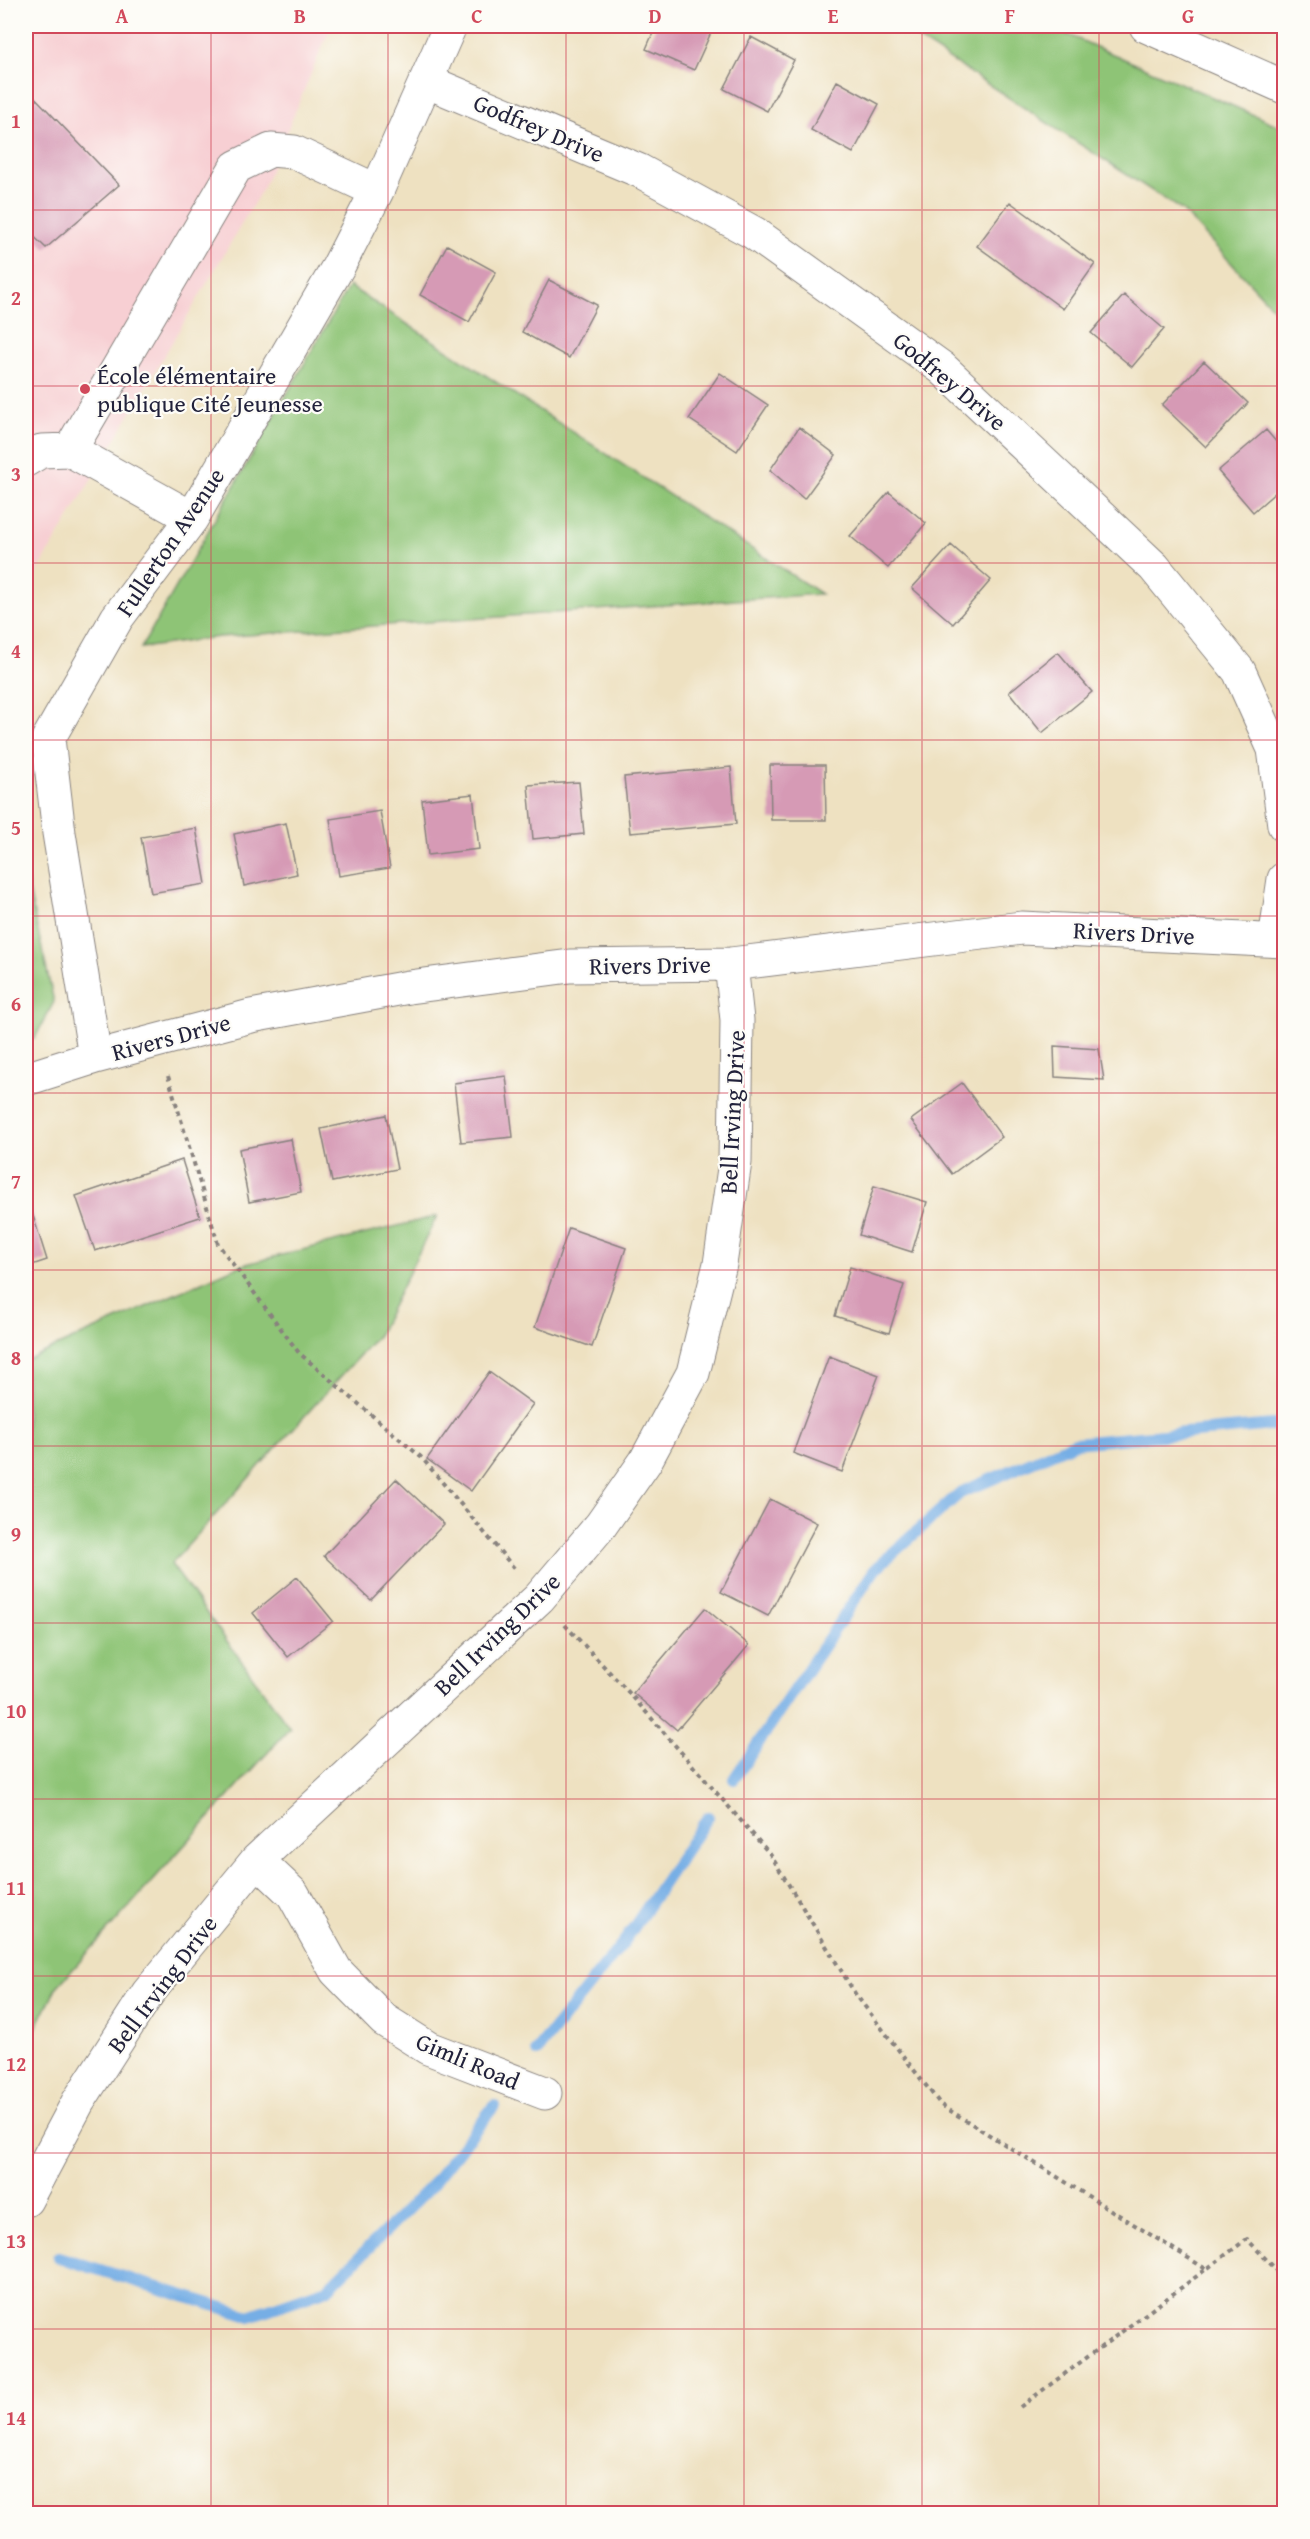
<svg xmlns="http://www.w3.org/2000/svg" width="1310" height="2539" font-family="'Gentium Book Plus',serif">
	<rect width="100%" height="100%" fill="#fdfcf7"/>
	<filter id="ink" filterUnits="userSpaceOnUse"><feTurbulence type="fractalNoise" baseFrequency=".0167" numOctaves="2"/><feDisplacementMap in="SourceGraphic" scale="12" xChannelSelector="R" yChannelSelector="G"/><feConvolveMatrix kernelMatrix="1 2 1 2 8 2 1 2 1" color-interpolation-filters="sRGB"/></filter>
	<filter id="wash" filterUnits="userSpaceOnUse"><feTurbulence type="fractalNoise" baseFrequency=".008" numOctaves="4" result="noise"/><feDisplacementMap in="SourceGraphic" scale="24" xChannelSelector="R" yChannelSelector="G"/><feGaussianBlur stdDeviation="1.35" result="paint"/><feColorMatrix in="noise" values="0 0 0 0 0 0 0 0 0 0 0 0 0 0 0 0 0 1.4 0 .05"/><feComposite in="paint" operator="in"/></filter>
	<g filter="url(#wash)">
		<rect width="100%" height="100%" fill="#eee1c1"/>
		<path fill="#f7cfd3" d="M26,26H331L264,186L26,591Z"/>
		<path fill="#8ec476" stroke="#587358" stroke-width="1.5" d="M898,26H1048L1284,128V320L1183,211Z
			M349,286L821,594L219,637L141,648Z
			M26,878L54,1002L35,1038L26,1041Z
			M437,1216L378,1335L171,1564L290,1728L56,1988L26,2048V1360L238,1266Z"/>
		<g fill="none" stroke-linecap="round" stroke-linejoin="round">
			<path stroke="#76aee5" stroke-width="12" d="M734,1779L876,1568L960,1493L1075,1443L1284,1424
				M537,2051L626,1939L708,1817
				M58,2257L249,2316L327,2289L431,2186L494,2106"/>
		</g>
		<g id="blocks">
			<path fill="#d69ab5" d="M656,26H714L694,70L646,49Z
				M751,37L794,60L767,111L724,89Z
				M837,81L879,104L853,153L811,130Z
				M26,88L119,185L46,248L26,229Z
				M1010,202L1095,264L1063,309L977,246Z
				M447,245L496,272L469,322L420,295Z
				M549,280L597,305L569,358L522,332Z
				M1124,295L1164,329L1132,367L1091,333Z
				M1204,361L1248,403L1206,447L1162,405Z
				M720,373L768,405L737,451L689,419Z
				M799,427L836,455L804,499L770,470Z
				M1266,430L1284,451V485L1253,512L1218,471Z
				M889,492L926,523L888,568L850,536Z
				M951,545L991,580L953,624L912,588Z
				M1058,652L1092,692L1042,733L1009,692Z
				M770,765H825L826,820H771Z
				M731,767L736,824L630,833L624,777Z
				M579,782L584,834L533,839L528,785Z
				M473,794L479,849L428,855L422,800Z
				M380,811L390,868L339,876L330,819Z
				M286,823L297,874L244,886L234,834Z
				M196,828L206,884L151,893L141,837Z
				M1054,1046L1099,1049L1104,1080L1055,1077Z
				M506,1076L513,1137L461,1142L454,1083Z
				M962,1083L1002,1137L952,1174L911,1120Z
				M386,1115L397,1169L332,1182L321,1129Z
				M291,1139L301,1192L249,1202L239,1149Z
				M182,1160L200,1217L95,1251L76,1196Z
				M874,1186L927,1202L912,1252L859,1235Z
				M30,1206L47,1260L26,1267V1207Z
				M569,1228L626,1248L592,1347L535,1327Z
				M850,1267L904,1285L889,1333L835,1316Z
				M829,1356L879,1375L842,1472L793,1453Z
				M489,1372L533,1404L471,1491L427,1459Z
				M396,1479L444,1524L371,1600L324,1556Z
				M770,1499L817,1523L768,1616L721,1592Z
				M297,1577L333,1621L288,1657L253,1613Z
				M705,1608L749,1645L677,1730L633,1693Z"/>
		</g>
	</g>
	<g filter="url(#ink)">
		<use href="#blocks" fill-opacity="0" stroke="#88827e" stroke-width="1.5"/>
		<g fill="none" stroke-linecap="round" stroke-linejoin="round">
			<defs>
				<path id="minor" d="M426,81L640,171L754,233L942,368L1154,567L1239,671L1274,749L1284,825
					M70,450L236,167L271,150L294,152L377,191
					M26,460L41,451L70,450L192,518
					M1275,940L1284,879
					M95,1057L59,833L48,739L117,618L192,518L338,267L377,191L450,26
					M26,1079L95,1057L251,1016L409,987L570,966L731,964L1022,928L1284,941
					M257,1860L293,1894L336,1971L384,2020L428,2048L545,2093
					M26,2200L78,2102L148,1993L257,1860L539,1598L601,1525L645,1462L693,1373L720,1264L735,1162L737,1020L731,964"/>
				<path id="major" d="M1146,26L1284,87"/>
			</defs>
			<use href="#minor" stroke="#88827e" stroke-width="35"/>
			<use href="#major" stroke="#88827e" stroke-width="35"/>
			<path stroke="#88827e" stroke-width="4" stroke-dasharray="4.5 4.5" stroke-linecap="butt" d="M168,1076L218,1244L299,1353L422,1458L514,1568
				M565,1625L632,1696L770,1854L856,1995L941,2105L1206,2269
				M1020,2407L1247,2239L1284,2278"/>
			<use href="#minor" stroke="#fff" stroke-width="33"/>
			<use href="#major" stroke="#fff" stroke-width="33"/>
		</g>
	</g>
	<path fill="none" stroke="#d1495b" stroke-width="1.5" stroke-opacity="0.55" d="M211,26V2514M388,26V2514M566,26V2514M744,26V2514M922,26V2514M1099,26V2514M26,210H1284M26,386H1284M26,563H1284M26,740H1284M26,916H1284M26,1093H1284M26,1270H1284M26,1446H1284M26,1623H1284M26,1799H1284M26,1976H1284M26,2153H1284M26,2329H1284"/>
	<circle fill="#d1495b" stroke="#fdfcf7" stroke-width="2" cx="85" cy="389" r="6"/>
	<g text-anchor="middle" dominant-baseline="central" stroke-width="4.5" stroke-linejoin="round" paint-order="stroke">
		<g font-size="24" fill="#22223b" stroke="#fdfcf7">
			<text transform="translate(539 128) rotate(23)">Godfrey Drive</text>
			<text transform="translate(950 381) rotate(40)">Godfrey Drive</text>
			<text transform="translate(170 542) rotate(-56)">Fullerton Avenue</text>
			<text transform="translate(1134 933) rotate(3)">Rivers Drive</text>
			<text transform="translate(650 965) rotate(-1)">Rivers Drive</text>
			<text transform="translate(171 1037) rotate(-15)">Rivers Drive</text>
			<text transform="translate(732 1112) rotate(-87)">Bell Irving Drive</text>
			<text transform="translate(497 1634) rotate(-44)">Bell Irving Drive</text>
			<text transform="translate(162 1984) rotate(-53)">Bell Irving Drive</text>
			<text transform="translate(468 2061) rotate(23)">Gimli Road</text>
		</g>
		<g font-size="24" fill="#22223b" stroke="#fdfcf7" text-anchor="start">
			<text x="97" y="375">École élémentaire<tspan x="97" dy="28">publique Cité Jeunesse</tspan></text>
		</g>
	</g>
	<rect width="1310" height="2539" fill="none" stroke="#fdfcf7" stroke-width="66"/>
	<rect x="33" y="33" width="1244" height="2473" fill="none" stroke="#d1495b" stroke-width="2"/>
	<g font-size="20" text-anchor="middle" font-weight="bold" fill="#d1495b">
		<text x="122" y="23">A</text>
		<text x="300" y="23">B</text>
		<text x="477" y="23">C</text>
		<text x="655" y="23">D</text>
		<text x="833" y="23">E</text>
		<text x="1010" y="23">F</text>
		<text x="1188" y="23">G</text>
		<text x="16" y="128">1</text>
		<text x="16" y="305">2</text>
		<text x="16" y="481">3</text>
		<text x="16" y="658">4</text>
		<text x="16" y="835">5</text>
		<text x="16" y="1011">6</text>
		<text x="16" y="1188">7</text>
		<text x="16" y="1365">8</text>
		<text x="16" y="1541">9</text>
		<text x="16" y="1718">10</text>
		<text x="16" y="1895">11</text>
		<text x="16" y="2071">12</text>
		<text x="16" y="2248">13</text>
		<text x="16" y="2425">14</text>
	</g>
</svg>
